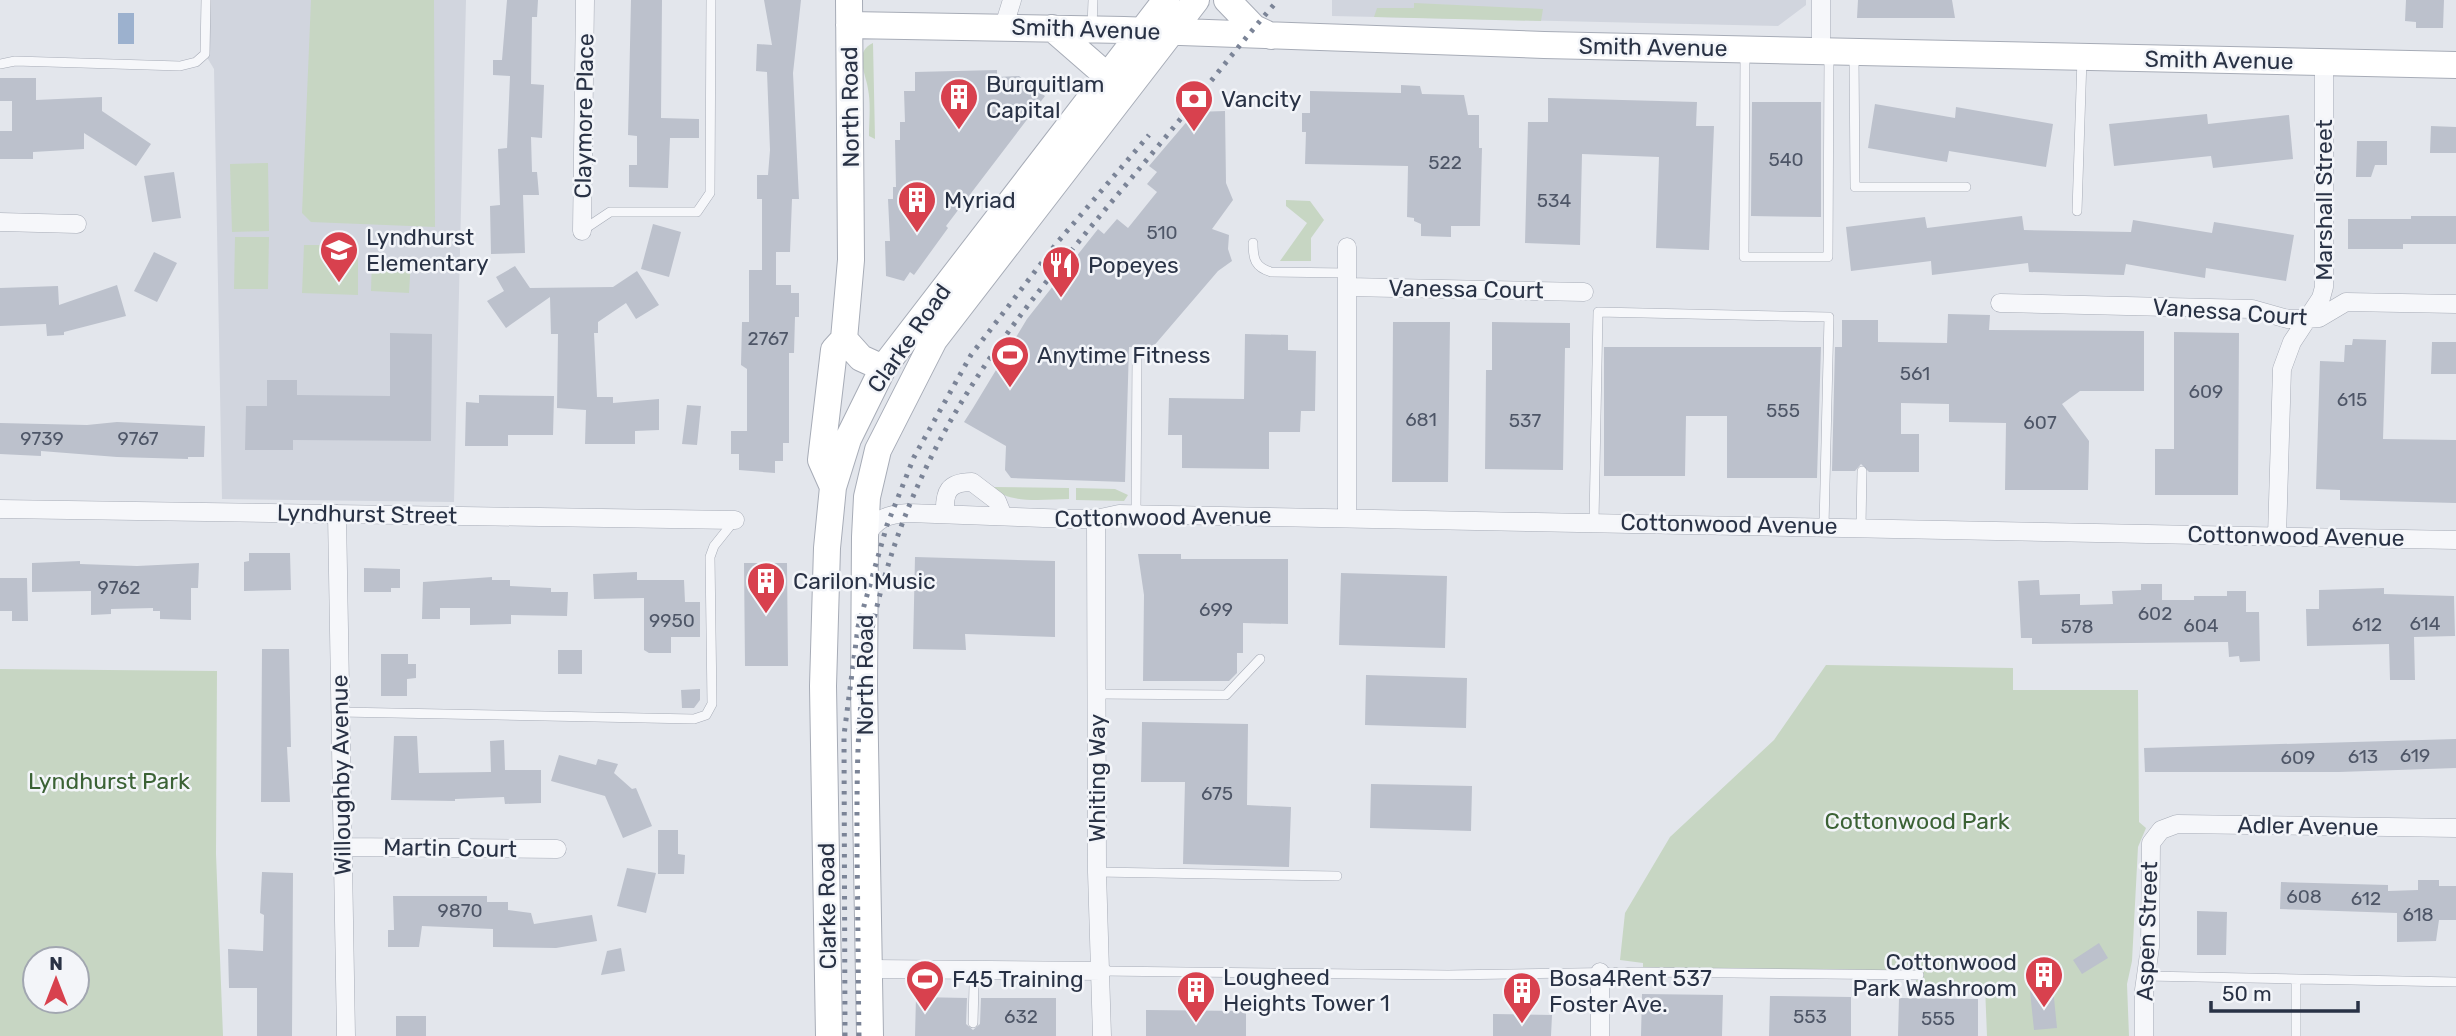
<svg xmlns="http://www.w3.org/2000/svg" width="2456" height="1036" font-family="Rubik,sans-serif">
	<rect width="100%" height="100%" fill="#e3e6ec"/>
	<path fill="#d1d5de" d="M206,0H466L454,502L222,499L214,69L205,54Z
		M1332,0H1806V5L1778,26L1332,16Z"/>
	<path fill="#c7d6c3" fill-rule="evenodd" d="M311,0H434L435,227L311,222L302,213Z
		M1414,3L1543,9L1541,21L1374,17L1377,8H1414Z
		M873,43L875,139L869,136C869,121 871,104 868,89C866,74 853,52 873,43Z
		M268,163L269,231L232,232L230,164Z
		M1286,200L1310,201L1324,220L1311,238V261H1280L1307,223L1286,206Z
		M235,237H269L268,289H234Z
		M304,245H358V295L302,293Z
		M372,259L411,260L409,293L371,291Z
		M993,487L1069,488V499C1046,499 1008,505 993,487Z
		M1076,488L1115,489L1128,495L1124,501L1076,500Z
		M1826,665L2013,668V690H2138L2139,822L2146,828L2138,847L2132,961L2127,984L2129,1036H1987L1985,986L1916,985V975L1643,972V963L1620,960L1625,913L1670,837L1774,740Z
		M0,669L217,671L216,854L223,1036H0ZM35,959H77V1001H35Z"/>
	<path fill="#9cb1ce" d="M118,13H134V44H118Z"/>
	<path fill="#bcc1cc" d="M507,0H538L537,17H532L531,84L544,85L542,138L531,137L532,172H537L539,195H523L525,253L491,254L490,206L500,205L498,149L507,148L510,76L493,75V60H502Z
		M631,0H662L661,118L699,119V138H670L668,188L629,187V165H637V136L628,135Z
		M764,0H801L793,73L799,199H792L790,252H776V285H791V293H799V317H795L794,353H789V443H783V461H775V473L739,470V454H731V431H747V369L741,365L742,322H749V270H762V199H757V175H768L770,150L767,72L756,71L757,44L772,45Z
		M1858,0H1952L1955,18H1857Z
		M2406,0H2444L2443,28H2416V22L2405,21Z
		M997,70V77L1019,76L1045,96L946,226L948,228L914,275L910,272L904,281L886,276L885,241H890L888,199H893V187H896L895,140H900V122H905L904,91H915V72Z
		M0,78H36V100L102,97V111L151,144L136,166L84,133V149L33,152V159H0V131H12V101H0Z
		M1401,85L1420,86L1422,94L1464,95L1468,115H1479V148H1482L1480,226H1451V237L1421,236V224L1414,221V218L1407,217L1408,166L1305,164L1306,132H1302V113H1310V91L1401,93Z
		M1548,98L1697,102L1696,126H1714L1709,250L1656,248L1659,157L1582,154L1580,245L1525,243L1528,122H1548Z
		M1752,102H1821V217L1751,216Z
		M1875,104L1955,118L1956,107L2053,124L2046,167L1949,151L1947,162L1868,148Z
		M1225,111L1226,183L1233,200L1212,229L1229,235L1228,249L1232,261L1218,271L1152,348L1129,347L1125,482L1011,478L1005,470L1006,446L964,422L973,408L1027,319L1098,229L1104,234L1117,219L1128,228L1157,192L1147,184L1157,172L1149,166L1195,112Z
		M2207,114L2208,124L2289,115L2293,159L2213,168L2211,156L2114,166L2109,124Z
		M2431,126L2456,127V153H2430Z
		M2357,141H2387V165H2375L2371,177H2356Z
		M174,172L181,218L152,222L144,176Z
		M2022,216L2024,230L2131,232L2133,220L2212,233L2214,222L2294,235L2286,281L2206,268L2205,278L2126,264L2124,275L2029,272L2028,263L1932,275L1931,261L1851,271L1846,227L1925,217L1927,228Z
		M2411,216H2456V244H2403V249H2348V219H2411Z
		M653,224L681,232L669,277L641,269Z
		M154,252L177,263L157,302L134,291Z
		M515,266L530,288L613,287L637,271L659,305L636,319L626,303L598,322V333H594L597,397H613V403L659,399V430L635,431V444H585L586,410L557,408L558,334H551L550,297L506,328L487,301L504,291L496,277Z
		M117,285L126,316L64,332V335L47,336L46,324L0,326V288L58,286L59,305Z
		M1948,314L1990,315L1989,330L2144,331V391H2080L2062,404L2089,441L2088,490H2005L2006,423L1949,422V404L1901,403V434H1919V472H1869L1861,464L1855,471H1832L1835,347H1842V320H1878V342L1947,343Z
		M1393,322H1450L1448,482H1392Z
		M1492,322L1570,323V348H1565L1563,470L1485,469L1486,370H1492Z
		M2174,332L2239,333L2238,495H2155V449H2174Z
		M390,333L432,334L431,441L293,440V450H245L246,406H267V380H297V395L390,396Z
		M1245,334L1288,335V350L1316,351L1315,411H1301L1300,432H1269V469L1182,468V435H1168L1169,398L1244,399Z
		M2353,339L2386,340L2383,439L2456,440V503L2340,500V490L2316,489L2320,361L2344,362L2345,345H2352Z
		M2432,342H2456V374H2431Z
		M1604,347H1821L1817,478H1727V416H1686L1685,476H1604Z
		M479,395L554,396L553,435H508V446H465L466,402L479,403Z
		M687,405L701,406L697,445L682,444Z
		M117,422L205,426L204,457H188V459L117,457L41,451V456L0,454V423L87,425Z
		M249,553H290L291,590L244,591V562L249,561Z
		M1138,554H1181V559H1288V624L1243,623V653H1237V673L1229,681H1143L1144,595Z
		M915,557L1055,561V637L965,634L966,650L913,649Z
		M80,561V564L137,566L199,563L198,588H191V620L160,619V611H153V608L111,609V614L91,615V591L32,592V563Z
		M744,563H787L788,666H745Z
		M364,568L400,569V588H391V592H364Z
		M637,572V580H684L685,602H700V637H671V653H649L644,650V598L594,599L593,574Z
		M1341,573L1447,576L1445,648L1339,645Z
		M492,577V580H510V586L551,588V592H568L567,616L511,615V624L470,625V608H440V619H422L423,582Z
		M0,578H27L28,621H12V611H0Z
		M2039,580L2040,595L2080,594V605L2113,604L2112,591L2141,590V584H2162V600H2194V596H2227V591H2246V612H2259L2260,661L2240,662L2239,656L2229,657L2228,642L2032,644V638H2021L2018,581Z
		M2384,588V594L2454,596L2455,636L2414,637L2415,680H2390L2389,644L2307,646L2306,609H2319V590Z
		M262,649H289L291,747H287L290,802H261Z
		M558,650H582V674H558Z
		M381,654H408V664H416V678L407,679V696H381Z
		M1366,675L1467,678L1466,728L1365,725Z
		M700,689V700L694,708H682L681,690Z
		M1142,722L1248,724L1247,805L1291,807L1289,867L1183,864L1185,782H1141Z
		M394,736H417L419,773L491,772L490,741L504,740L505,770H541V803L505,804L504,797L455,799V801L391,800Z
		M2456,739V768L2339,772H2145L2144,748Z
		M559,755L596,765L598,759L618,764L614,773L632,789L636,788L652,826L623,838L605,796L551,781Z
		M1371,784L1472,786L1471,831L1370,828Z
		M658,830H678V854L685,855L684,874H658Z
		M627,868L656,873L646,913L617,906Z
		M262,872L293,873L292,1036H257V988H229L228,949L263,951L264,915L260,913Z
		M2418,880H2439V886H2456V920H2439L2436,941L2397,942V913L2280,909L2281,882L2388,885V891L2418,890Z
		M393,896H487V902H508V910L531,913L534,924L592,915L597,941L556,948L493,947V929L422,926L419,947H388V930H394Z
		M2197,911L2227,912L2226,955H2197Z
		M2099,943L2108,958L2082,974L2073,960Z
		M621,948L625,971L601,975L607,951Z
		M2053,988L2057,1028L2034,1030L2030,991Z
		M1642,994L1723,995L1722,1036H1641Z
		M1770,996L1851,997V1036H1769Z
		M916,997L967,998L966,1024L973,1030L980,1024L981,998H1056V1036H915Z
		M1899,998L1978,999V1036H1898Z
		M1146,1010L1246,1011V1036H1146Z
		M1493,1014L1552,1015L1551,1036H1493Z
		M396,1016H426V1036H396Z"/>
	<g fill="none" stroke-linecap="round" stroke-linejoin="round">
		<defs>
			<path id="lane" d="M1092,27L1093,0
				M1745,51L1744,257H1828L1829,54
				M1854,53L1855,187H1966
				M0,64L15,61L180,66L196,62L205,54L206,0
				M2077,211L2082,58
				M583,230L610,212H697L710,193L711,0
				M1253,243C1253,259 1255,267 1271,272L1347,273
				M1136,514L1137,354
				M1594,521L1598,312L1829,317L1824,526
				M1861,526L1862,471
				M1097,694L1226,695L1260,659
				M340,712L694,719L706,715L712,704L710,557L714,546L734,521
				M1097,872L1337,876
				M1102,971L1448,975L1636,972L1919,975
				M2146,976L2456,982
				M2296,980V1036
				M973,1023L974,985"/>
			<path id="street" d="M1821,0V50
				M1004,26L1012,0
				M0,222L77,224
				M582,231L585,0
				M1348,287L1584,292
				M2000,303L2252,309L2288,319H2306L2319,318L2346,302L2456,304
				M0,509L735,520
				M337,514L346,1036
				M945,514C944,492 948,482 972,482L997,501L1003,516
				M1347,516V247
				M1096,519L1097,872L1102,1036
				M2277,536L2282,369L2292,342L2321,298L2324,287V62
				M865,537C876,519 887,514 908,513L1071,519H1096L1119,514L2456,540
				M343,847L557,849
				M871,969L1102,971
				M1600,972V1036
				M2144,1036V990L2150,947L2151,843L2161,830L2177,824L2456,828"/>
			<path id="secondary" d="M1227,0L1254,28L1271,36
				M849,25L1124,30L1544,45L2456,65
				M1052,28L1106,75
				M844,339L861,358L883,368
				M833,487L821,460L834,350L844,339L851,260L849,0
				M829,1036L823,686L827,548L833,487L848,439L883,368L1166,0
				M870,1036L864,686L865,537L867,497L878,450L934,340L1196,0"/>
		</defs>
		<use href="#lane" stroke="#a7acb7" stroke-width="10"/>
		<use href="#street" stroke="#a7acb7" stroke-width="19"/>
		<use href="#secondary" stroke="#a7acb7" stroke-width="28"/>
		<use href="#lane" stroke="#f6f7fa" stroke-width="9"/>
		<use href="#street" stroke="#f6f7fa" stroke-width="18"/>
		<use href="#secondary" stroke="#fff" stroke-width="26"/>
		<path stroke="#7b8497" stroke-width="5" stroke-dasharray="3.5 7" stroke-linecap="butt" d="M845,1036L844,735L858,627L887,525L914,457L971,355L1056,244L1149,135
			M859,1036C858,975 858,915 857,854C857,790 856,725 866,661C903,436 1020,313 1159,145C1199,97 1237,47 1278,0"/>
	</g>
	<defs>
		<symbol id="building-pin" viewBox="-11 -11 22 30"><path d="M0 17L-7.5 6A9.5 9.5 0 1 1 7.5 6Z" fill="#d8414e" stroke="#f3f5f9"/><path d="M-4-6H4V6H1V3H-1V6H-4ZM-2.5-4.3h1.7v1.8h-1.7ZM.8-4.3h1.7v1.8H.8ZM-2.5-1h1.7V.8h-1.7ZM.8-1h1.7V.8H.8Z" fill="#fff"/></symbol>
		<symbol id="bank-pin" viewBox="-11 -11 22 30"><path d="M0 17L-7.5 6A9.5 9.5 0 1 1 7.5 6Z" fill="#d8414e" stroke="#f3f5f9"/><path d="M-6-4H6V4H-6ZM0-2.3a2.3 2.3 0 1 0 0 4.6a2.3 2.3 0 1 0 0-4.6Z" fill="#fff"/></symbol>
		<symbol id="school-pin" viewBox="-11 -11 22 30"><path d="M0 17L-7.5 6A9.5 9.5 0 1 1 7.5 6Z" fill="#d8414e" stroke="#f3f5f9"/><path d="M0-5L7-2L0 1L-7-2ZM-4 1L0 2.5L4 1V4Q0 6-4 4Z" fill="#fff"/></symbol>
		<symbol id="restaurant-pin" viewBox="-11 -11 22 30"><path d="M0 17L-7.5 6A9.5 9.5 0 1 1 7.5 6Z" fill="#d8414e" stroke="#f3f5f9"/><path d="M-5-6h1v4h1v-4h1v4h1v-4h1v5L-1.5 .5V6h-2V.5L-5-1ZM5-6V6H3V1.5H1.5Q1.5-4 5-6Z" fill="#fff"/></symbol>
		<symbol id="stadium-pin" viewBox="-11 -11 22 30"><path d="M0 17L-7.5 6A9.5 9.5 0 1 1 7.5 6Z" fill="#d8414e" stroke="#f3f5f9"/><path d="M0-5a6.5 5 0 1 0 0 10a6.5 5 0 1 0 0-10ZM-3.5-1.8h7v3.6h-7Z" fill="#fff"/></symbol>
	</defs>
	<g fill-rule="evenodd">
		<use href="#building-pin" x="937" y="75" width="44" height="60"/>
		<use href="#bank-pin" x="1172" y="77" width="44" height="60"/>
		<use href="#building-pin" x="895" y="178" width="44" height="60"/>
		<use href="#school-pin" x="317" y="228" width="44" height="60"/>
		<use href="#restaurant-pin" x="1039" y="243" width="44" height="60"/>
		<use href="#stadium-pin" x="988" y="333" width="44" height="60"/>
		<use href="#building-pin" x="744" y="559" width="44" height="60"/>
		<use href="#building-pin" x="2022" y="953" width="44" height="60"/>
		<use href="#stadium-pin" x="903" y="957" width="44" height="60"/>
		<use href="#building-pin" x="1174" y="968" width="44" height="60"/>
		<use href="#building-pin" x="1500" y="969" width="44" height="60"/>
	</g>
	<g text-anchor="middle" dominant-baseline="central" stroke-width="5" stroke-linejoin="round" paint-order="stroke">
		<g font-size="19" fill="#4e5667">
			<text x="1786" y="159">540</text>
			<text x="1445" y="162">522</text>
			<text x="1554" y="200">534</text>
			<text x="1162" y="232">510</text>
			<text x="768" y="338">2767</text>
			<text x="1915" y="373">561</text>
			<text x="2206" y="391">609</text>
			<text x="2352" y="399">615</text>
			<text x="1783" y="410">555</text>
			<text x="1421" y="419">681</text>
			<text x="1525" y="420">537</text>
			<text x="2040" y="422">607</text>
			<text x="42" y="438">9739</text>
			<text x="138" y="438">9767</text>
			<text x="119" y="587">9762</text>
			<text x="1216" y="609">699</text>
			<text x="2155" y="613">602</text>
			<text x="672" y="620">9950</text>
			<text x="2425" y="623">614</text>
			<text x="2367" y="624">612</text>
			<text x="2201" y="625">604</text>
			<text x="2077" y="626">578</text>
			<text x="2415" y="755">619</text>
			<text x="2363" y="756">613</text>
			<text x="2298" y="757">609</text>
			<text x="1217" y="793">675</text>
			<text x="2304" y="896">608</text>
			<text x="2366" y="898">612</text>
			<text x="460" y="910">9870</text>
			<text x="2418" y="914">618</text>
			<text x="1021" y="1016">632</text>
			<text x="1810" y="1016">553</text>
			<text x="1938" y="1018">555</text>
		</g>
		<g font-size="23" fill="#293245" stroke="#f3f5f9">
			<text transform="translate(1086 29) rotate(2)">Smith Avenue</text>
			<text transform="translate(1653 47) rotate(1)">Smith Avenue</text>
			<text transform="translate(2219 60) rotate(1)">Smith Avenue</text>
			<text transform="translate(850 107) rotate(-91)">North Road</text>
			<text transform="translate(584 116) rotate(-89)">Claymore Place</text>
			<text transform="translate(2324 200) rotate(-90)">Marshall Street</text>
			<text transform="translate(1466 289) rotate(1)">Vanessa Court</text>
			<text transform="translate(2230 312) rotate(4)">Vanessa Court</text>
			<text transform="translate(909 338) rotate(-55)">Clarke Road</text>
			<text transform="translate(367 514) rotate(1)">Lyndhurst Street</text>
			<text transform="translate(1163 517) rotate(-1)">Cottonwood Avenue</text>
			<text transform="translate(1729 524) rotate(1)">Cottonwood Avenue</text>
			<text transform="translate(2296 536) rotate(1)">Cottonwood Avenue</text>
			<text transform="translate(865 675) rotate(-90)">North Road</text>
			<text transform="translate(341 775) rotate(-91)">Willoughby Avenue</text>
			<text transform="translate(1097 778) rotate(-90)">Whiting Way</text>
			<text transform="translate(2308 826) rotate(1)">Adler Avenue</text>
			<text transform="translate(450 848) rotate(1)">Martin Court</text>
			<text transform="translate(827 906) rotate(-91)">Clarke Road</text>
			<text transform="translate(2147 931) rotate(-88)">Aspen Street</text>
		</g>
		<g font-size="23" fill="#293245" stroke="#f3f5f9" text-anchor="start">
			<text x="986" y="84">Burquitlam<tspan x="986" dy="26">Capital</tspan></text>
			<text x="1221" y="99">Vancity</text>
			<text x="944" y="200">Myriad</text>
			<text x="366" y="237">Lyndhurst<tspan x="366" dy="26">Elementary</tspan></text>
			<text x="1088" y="265">Popeyes</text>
			<text x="1037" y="355">Anytime Fitness</text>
			<text x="793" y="581">Carilon Music</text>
			<text x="2017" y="962" text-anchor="end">Cottonwood<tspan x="2017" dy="26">Park Washroom</tspan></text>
			<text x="1223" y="977">Lougheed<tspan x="1223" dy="26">Heights Tower 1</tspan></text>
			<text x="1549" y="978">Bosa4Rent 537<tspan x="1549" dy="26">Foster Ave.</tspan></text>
			<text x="952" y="979">F45 Training</text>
		</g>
		<g font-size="23" fill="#3b6235" stroke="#f3f5f9">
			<text x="109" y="781">Lyndhurst Park</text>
			<text x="1917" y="821">Cottonwood Park</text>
		</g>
	</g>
	<g transform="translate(56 980)"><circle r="33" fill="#f3f5f9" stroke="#a2a7b1" stroke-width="2"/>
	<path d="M0-5L12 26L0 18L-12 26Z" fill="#d8414e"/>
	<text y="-10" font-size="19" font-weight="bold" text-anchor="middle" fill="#293245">N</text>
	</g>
	<path d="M2211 1001v10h147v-10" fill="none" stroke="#293245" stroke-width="3.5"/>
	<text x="2222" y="1001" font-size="21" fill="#293245" stroke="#f3f5f9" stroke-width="5" paint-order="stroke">50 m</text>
</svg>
